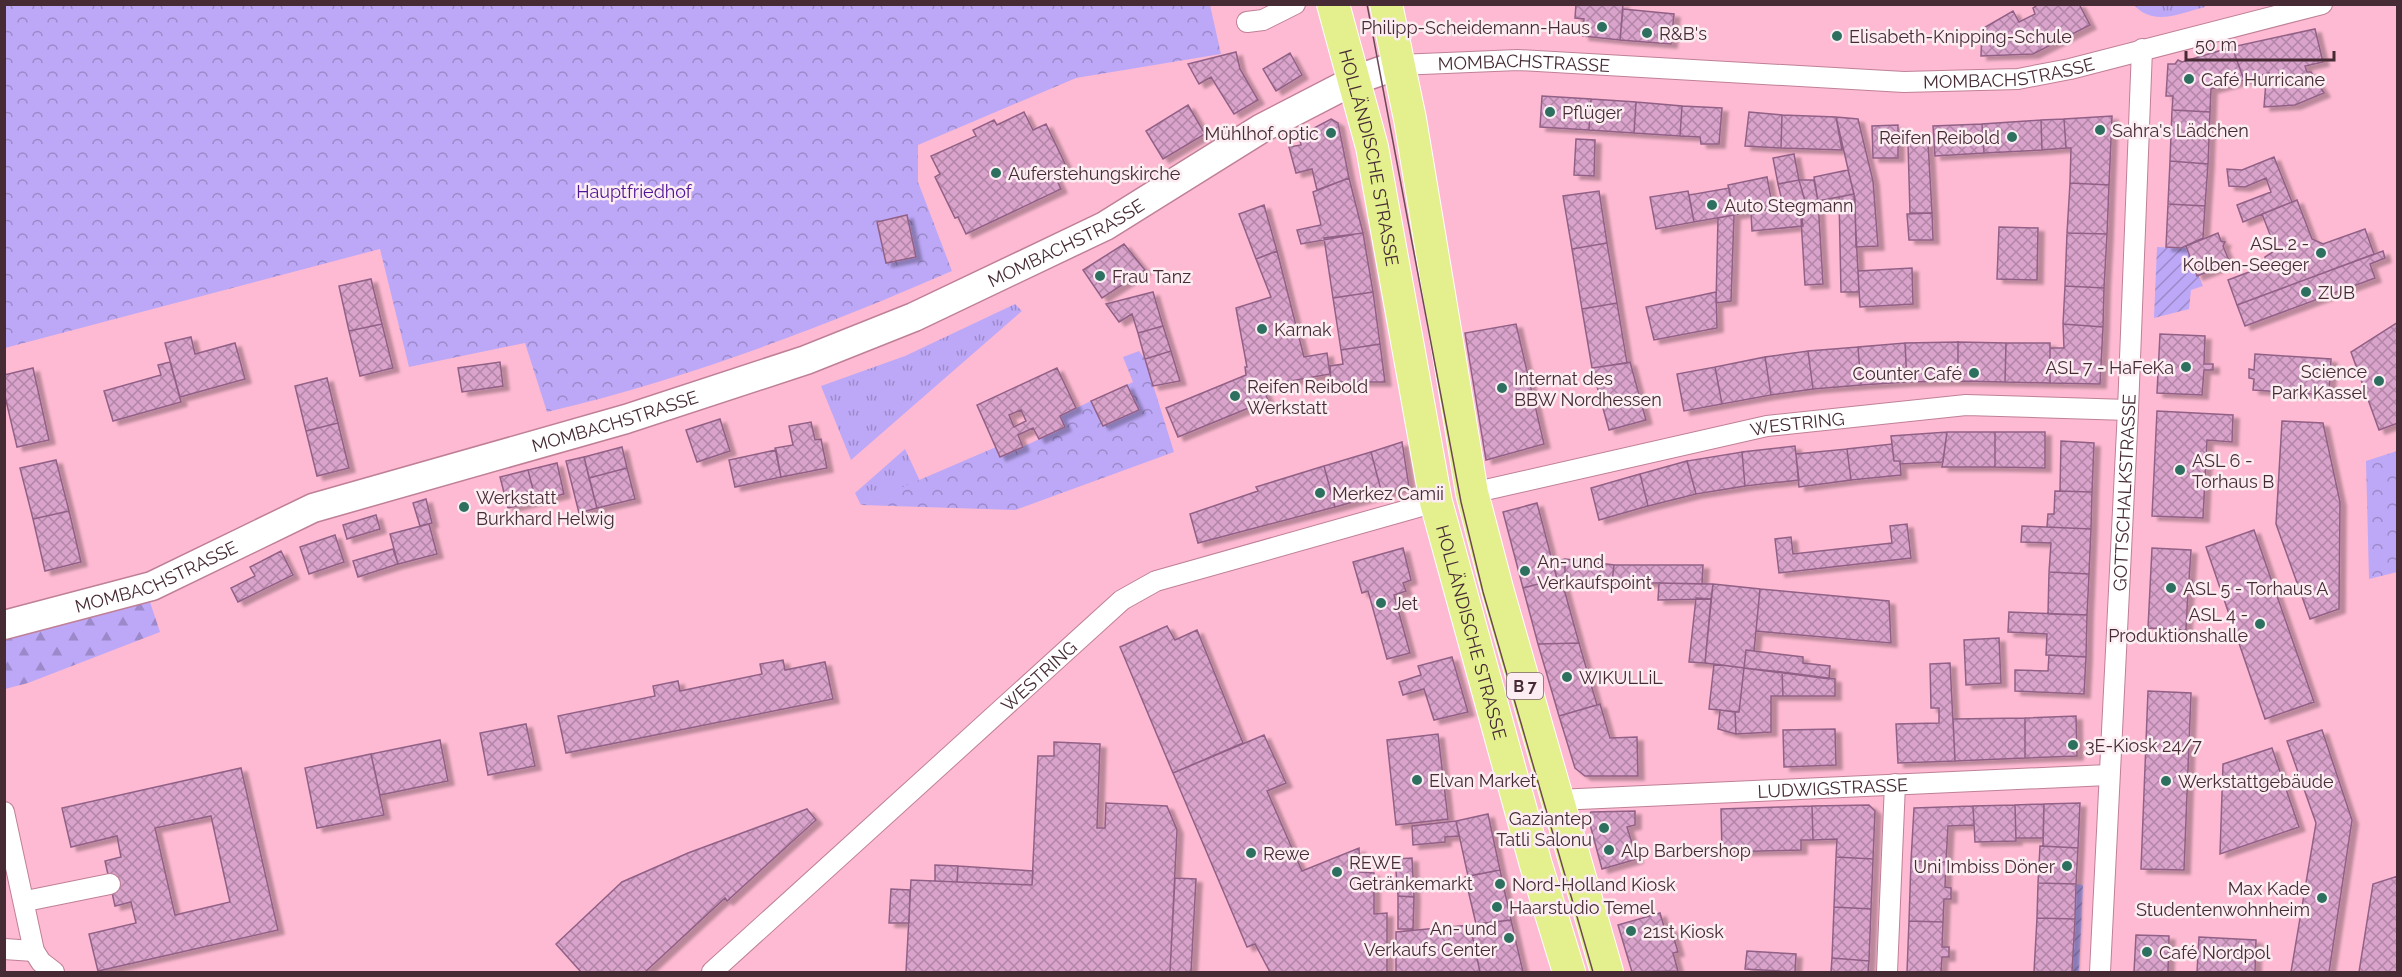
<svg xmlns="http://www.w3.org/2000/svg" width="2402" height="977" font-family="Raleway,sans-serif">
	<defs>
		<pattern id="grass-tufts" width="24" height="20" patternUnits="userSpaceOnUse" patternTransform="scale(1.5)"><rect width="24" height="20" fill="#bda8f7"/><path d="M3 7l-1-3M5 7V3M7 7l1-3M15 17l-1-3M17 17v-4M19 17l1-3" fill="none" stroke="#9b89c9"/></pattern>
		<pattern id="forest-firs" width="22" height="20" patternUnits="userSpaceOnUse" patternTransform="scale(1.5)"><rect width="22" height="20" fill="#bda8f7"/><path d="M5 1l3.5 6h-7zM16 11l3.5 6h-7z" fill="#9b89c9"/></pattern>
		<pattern id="park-crowns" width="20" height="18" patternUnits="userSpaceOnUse" patternTransform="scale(1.5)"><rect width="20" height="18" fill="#bda8f7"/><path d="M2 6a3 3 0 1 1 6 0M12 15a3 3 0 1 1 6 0" fill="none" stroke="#9b89c9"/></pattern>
		<pattern id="garden-furrows" width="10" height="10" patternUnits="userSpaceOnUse" patternTransform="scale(1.5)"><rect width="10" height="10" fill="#bda8f7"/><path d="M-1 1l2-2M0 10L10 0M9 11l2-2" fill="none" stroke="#9b89c9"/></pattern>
		<pattern id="building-cross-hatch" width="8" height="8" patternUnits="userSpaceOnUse" patternTransform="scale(1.5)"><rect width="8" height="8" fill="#d9a3cc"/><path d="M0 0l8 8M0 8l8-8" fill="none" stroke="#b285a6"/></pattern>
		<filter id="shadow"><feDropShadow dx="6" dy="4" stdDeviation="1.5" flood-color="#0004"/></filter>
	</defs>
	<rect width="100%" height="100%" fill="#febad2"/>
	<path fill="url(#grass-tufts)" d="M2204,5L2205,7C2180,13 2154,27 2134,5Z
		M1015,304L1022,311L851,460L821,386L905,356Z
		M905,449L920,481L861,505L855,493Z"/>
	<path fill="url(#forest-firs)" d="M147,593L160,632L28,683L5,689V630Z"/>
	<path fill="url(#park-crowns)" d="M5,5H1210L1221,54L1076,78L918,145V182L952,271C821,328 686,379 547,412L525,343L409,367L380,249L5,348Z
		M1139,351L1145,359L1174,452L1015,510L861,505L996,447L1001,457L1065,427L1060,416L1091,401L1103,426L1138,410L1127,385L1133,382L1123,357Z
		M2397,451V572L2369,579L2366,461Z"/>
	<path fill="url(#garden-furrows)" d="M2186,246L2203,286L2191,290L2189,309L2154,318L2157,247L2181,248Z
		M2076,884L2083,885L2079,972H2072Z"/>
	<path fill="url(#building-cross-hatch)" stroke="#926186" stroke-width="1.5" fill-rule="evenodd" filter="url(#shadow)" d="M1576,4H1623L1620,40L1583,36L1584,19L1575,18Z
		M2039,4H2079L2090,25L2033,54L1981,56L1982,29L2013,11L2019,22L2035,14L2033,8Z
		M1623,9L1674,14L1671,44L1620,40Z
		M2315,29L2323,62L2305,66L2307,72H2311L2324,93L2295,105L2264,107L2266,81L2271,80L2269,73L2244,80L2232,47Z
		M2232,47L2244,80L2211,89L2210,112L2172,110L2173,96H2166L2168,64H2175L2178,60L2182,62Z
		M1236,52L1240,69L1258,100L1234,114L1211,77L1199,84L1188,64Z
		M1290,53L1302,75L1276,91L1263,69Z
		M1542,96L1591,99L1589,130L1540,127Z
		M1591,99L1636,102L1634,133L1589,130Z
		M1636,102L1682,106L1680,136L1634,133Z
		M1188,105L1205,134L1163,159L1146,131Z
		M1682,106L1722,108L1719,144H1701L1700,137L1680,136Z
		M2172,110L2210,112L2208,164L2170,161Z
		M1024,112L1033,130L1046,124L1066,166L1053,172L1061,189L966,234L958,217L955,218L935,177L940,174L931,156L976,136L973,130L994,120L997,125Z
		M1749,112L1782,115L1781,148L1745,146Z
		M1782,115L1836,117L1842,150L1781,148Z
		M2112,116L2109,185L2070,183L2071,148H2066L2064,119Z
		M1836,117L1858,119L1873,181L1878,246L1856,247L1855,199Z
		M1331,119L1338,123L1349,178L1317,190L1312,169L1296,173L1289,147L1301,145L1299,136Z
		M2064,119L2066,148L2042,150L2041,120Z
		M2041,120L2042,150L1984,153L1982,124Z
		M1982,124L1984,153L1935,156L1933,126Z
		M1898,125V158H1873L1872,126Z
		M1576,139L1595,140L1594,176L1574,175Z
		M1928,142L1932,213H1910L1908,144Z
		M1794,154L1799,180L1778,184L1773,158Z
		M2274,157L2292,202L2243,222L2237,205L2271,192L2266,178L2245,187L2229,186L2227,169L2242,170Z
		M2170,161L2208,164L2205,206L2168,204Z
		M1848,170L1854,194L1818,201L1814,177Z
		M1767,177L1773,209L1734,215L1728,185Z
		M1349,178L1363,233L1301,244L1297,230L1321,225L1313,192Z
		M1799,180L1805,201L1783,205L1778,184Z
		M1799,180H1814L1818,201H1805Z
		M2070,183L2109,185L2107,234L2067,233Z
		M1729,188L1734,215L1694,222L1689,195Z
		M1599,191L1607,243L1572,249L1563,196Z
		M1688,191L1694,222L1656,229L1650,197Z
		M1854,194L1859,292H1841L1839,197Z
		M2297,200L2312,239L2323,244L2365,229L2374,254L2237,305L2228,280L2265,266V257L2276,250L2262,214Z
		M1805,201H1818L1823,284L1805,285L1800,202Z
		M1800,202L1803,226L1752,231L1751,212Z
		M2168,204L2205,206L2203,238L2181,248L2166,247Z
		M1264,205L1277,251L1256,259L1239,214Z
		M1932,213L1933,240H1909L1907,214Z
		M907,215L916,257L886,263L877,222Z
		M1734,215L1731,301L1716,303L1718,218Z
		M1999,227L2038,228L2037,280L1997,279Z
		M1363,233L1373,292L1333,298L1324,238Z
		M2067,233L2107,234L2104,288L2065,286Z
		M2218,233L2221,241L2225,242L2223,246L2230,263L2197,276L2186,246Z
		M1607,243L1617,303L1582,309L1572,249Z
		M1124,244L1145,270L1102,298L1083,270Z
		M1277,251L1304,357L1327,353L1330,374L1262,386L1268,400L1178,437L1166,408L1246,375L1245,367H1247L1236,308L1271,297L1256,259Z
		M2383,251L2385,258L2370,264L2375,278L2245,326L2237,305Z
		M1912,268L1913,304L1860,307L1858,271Z
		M371,279L382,324L349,331L339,286Z
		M2065,286L2104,288L2103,327L2063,324Z
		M1153,292L1163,326L1138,333L1132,314L1119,322L1106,304Z
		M1373,292L1380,344L1341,350L1333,298Z
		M1716,292L1717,328L1654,340L1646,307Z
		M1617,303L1627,363L1592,368L1582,309Z
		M2398,322V423L2379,430L2351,352Z
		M382,324L393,368L360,376L349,331Z
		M1516,324L1544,444L1486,460L1465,333Z
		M2063,324L2103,327L2100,384L2050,383V348H2064Z
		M1163,326L1171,351L1145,359L1138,333Z
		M2160,334L2205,336L2204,364H2213V370H2204L2202,395L2157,393Z
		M191,337L195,354L235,343L245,379L180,397L165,343Z
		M1958,342V381L1907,382L1905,343Z
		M1958,342L2006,343L2005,382L1958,381Z
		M1905,343L1907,382L1861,385L1858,347Z
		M2006,343H2050V383L2005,382Z
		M1380,344L1385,382H1331L1330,366L1343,364L1341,350Z
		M1858,347L1861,385L1813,389L1808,351Z
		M1171,351L1180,381L1153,386L1145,359Z
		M1808,351L1813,389L1771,395L1765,357Z
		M2255,354L2331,359L2329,395L2253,390L2254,379L2249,378V369L2254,370Z
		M1765,357L1771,395L1722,404L1715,367Z
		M170,362L181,402L113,421L104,391L161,375L158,365Z
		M500,362L503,386L462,392L458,368Z
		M1630,362L1646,420L1609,430L1592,368Z
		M1715,367L1722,404L1684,411L1677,374Z
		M33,368L49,440L17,447L4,392V375Z
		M1057,368L1076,408L1060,416L1065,427L1039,439L1033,428L1018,435L1023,447L1000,457L977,405ZM1021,410L1026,421L1014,427L1009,415Z
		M327,378L338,423L306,431L295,386Z
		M1127,385L1139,410L1103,426L1091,401Z
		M2157,411L2233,415L2232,442L2207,440L2203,518L2152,516Z
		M720,419L730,451L697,462L686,430Z
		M2282,421L2323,423L2340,502L2339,609L2310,619L2276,524Z
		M811,422L815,440L821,439L827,468L781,477L775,448L793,445L789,426Z
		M338,423L349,468L317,476L306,431Z
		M1947,432H1995V467H1942Z
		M1947,432L1943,462L1900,464V461H1894L1891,436Z
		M1995,432H2045V468L1995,467Z
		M2061,441L2094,443L2092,492L2060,491Z
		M1402,442L1409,487L1382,494L1371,452Z
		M1892,444L1894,461H1900L1901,475L1851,480L1847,449Z
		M1795,446L1799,480L1745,486L1742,452Z
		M622,447L627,468L589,478L584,457Z
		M1847,449L1851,480L1799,487L1796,454Z
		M776,450L781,477L735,487L729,460Z
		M1371,452L1382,494L1335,507L1324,466Z
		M1742,452L1745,486L1696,494L1687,461Z
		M584,457L597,508L579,513L566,461Z
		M56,460L69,511L33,519L20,468Z
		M1687,461L1696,494L1648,506L1640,474Z
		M557,463L564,494L536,501L528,470Z
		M1324,466L1335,507L1198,543L1190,514L1258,491L1256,487Z
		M627,468L635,499L597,508L589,478Z
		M528,470L536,501L508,508L500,477Z
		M1640,474L1648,506L1599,520L1591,488Z
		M2055,491L2092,492L2091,529L2047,527L2048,514H2054Z
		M426,499L432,523L420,526L413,503Z
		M1537,503L1557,579L1523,588L1503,512Z
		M69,511L81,562L45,571L33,519Z
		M376,515L380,529L347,539L343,525Z
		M429,524L437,554L398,564L390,534Z
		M1907,524L1911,558L1779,573L1775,539L1791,537L1793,554L1892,543L1890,526Z
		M2022,526L2091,529L2089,574L2049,572L2051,543L2021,542Z
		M2254,530L2314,702L2265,719L2206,547Z
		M335,535L344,562L309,574L300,547Z
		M1403,548L1411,580L1403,583L1406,591L1394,595L1410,653L1387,659L1368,591L1362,593L1353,562Z
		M2152,548L2191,550L2189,580H2192V591H2188L2186,630L2148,628Z
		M393,549L398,564L358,577L353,561Z
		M281,551L293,575L238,602L231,588L255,576L250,567Z
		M1565,559V581L1557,579L1553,562Z
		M1565,559L1614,565L1612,582L1565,581Z
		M1614,565H1703L1702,584L1612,582Z
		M2049,572L2089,574L2087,615L2048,614Z
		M1561,578L1579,643L1538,644L1523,588Z
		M1659,583L1713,584L1711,599L1658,600Z
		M1713,584L1760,589L1754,651L1746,650L1744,668L1705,663Z
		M1760,589L1889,601L1891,643L1756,631Z
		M1696,598L1711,599L1705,663L1689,662Z
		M2009,612L2087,615L2086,657L2046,655L2047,634L2008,632Z
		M1167,626L1175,640L1197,630L1243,743L1173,773L1120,647Z
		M1999,638L2001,683L1966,685L1964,640Z
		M1579,643L1597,705L1559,716L1538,644Z
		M1746,650L1803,657V663L1830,666L1829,679L1744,668Z
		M2049,655L2086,657L2084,694L2015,691V670L2048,671Z
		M1452,657L1468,712L1434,720L1424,689L1403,695L1399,682L1421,675L1418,666Z
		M783,660L785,670L825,662L833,699L566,753L558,716L655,696L653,686L678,681L680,691L762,674L760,664Z
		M1950,663L1955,761L1898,763L1896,724L1939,723V708H1931L1930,664Z
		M1714,664L1744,668L1739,712L1709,709Z
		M1744,668L1782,672L1783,696H1771V732L1736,734L1735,712H1739Z
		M1782,672L1835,679V696H1783Z
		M2148,691L2191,693L2184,870L2141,869Z
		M1600,704L1610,738L1637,737L1638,776H1585L1575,768L1559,716Z
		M1720,710L1735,712L1736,734L1718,729Z
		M2076,716L2077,756L2025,758V718Z
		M2025,718V758L1955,761L1953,719Z
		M526,724L535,766L488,775L480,733Z
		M1835,729L1836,765L1784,767L1783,730Z
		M2322,730L2352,820L2329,972H2291L2316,823L2287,741Z
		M1438,734L1448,819L1396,825L1387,740Z
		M1264,735L1286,783L1267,791L1302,871L1359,848L1360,872L1374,873V914L1387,913V972H1270L1255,944L1247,947L1173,773Z
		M440,740L448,781L380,795L371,754Z
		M1054,742L1100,744L1097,828H1105L1106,803L1167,806L1177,830L1170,972H906L911,880L1032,885L1038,756H1054Z
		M2272,748L2299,827L2220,854L2223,764Z
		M371,754L384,815L317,828L305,768Z
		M241,768L278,930L98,971L89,934L136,923L131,902L115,906L105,861L121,857L117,836L71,847L62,808ZM211,816L230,902L175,915L155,828Z
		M2080,803L2078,848L2043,846L2044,804Z
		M2044,804L2043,838H2016L2015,805Z
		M1869,805L1875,811L1873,859L1836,857L1837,839L1813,840L1812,806Z
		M2015,805L2016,841L1975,842L1973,806Z
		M1812,806L1813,840H1801V850L1722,852L1721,809Z
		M1973,806L1974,825L1948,826L1946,862L1911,861L1914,808Z
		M807,809L816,820L727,901L725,898L645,972H581L556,944L622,882L688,853Z
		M1635,811V825L1627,827L1637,859L1602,869L1588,817L1591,812Z
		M1488,814L1500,870L1468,876L1456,821Z
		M1456,821L1459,836L1445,837V842L1413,845L1412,826Z
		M2040,846L2078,848L2076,884L2038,883Z
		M1836,857L1873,859L1871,909L1834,907Z
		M1412,858L1414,897L1398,896L1395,859Z
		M1911,861L1946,862L1945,887L1951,888V899H1944L1943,922L1909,921Z
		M935,865L958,866L957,882L935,881Z
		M958,866L1033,871L1032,885L957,882Z
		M1500,870L1511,920L1476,924L1465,877Z
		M2398,876V972H2359L2373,884Z
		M1175,878L1196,879L1191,972H1170Z
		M2038,883L2076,884L2075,919L2037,918Z
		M891,889L910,890L909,923H889Z
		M1398,896L1414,897L1413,929H1398Z
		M1834,907L1871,909L1869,961L1832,958Z
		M1660,913L1665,930L1671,928L1678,952L1673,953L1678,971L1632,972L1618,925Z
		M2037,918L2075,919L2072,972H2034Z
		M1511,920L1523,972H1480L1470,925Z
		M1909,921L1943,922L1942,947H1949V957H1942L1941,972H1907Z
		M1470,925L1480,972H1396V932Z
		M2136,935L2169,936L2168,972H2134Z
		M2199,937L2256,940L2255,972H2197Z
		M1747,951L1796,954L1795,972L1745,969Z
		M1832,958L1869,961L1868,972H1831Z"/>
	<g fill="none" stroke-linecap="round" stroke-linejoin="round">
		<defs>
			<g id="street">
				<path d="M1247,22L1263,20L1295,4"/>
				<path id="s1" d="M1398,65L1518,60L1904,82L2018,79L2070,69L2322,4"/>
				<path id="s2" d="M1472,493L1767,426L1966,405L2128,410"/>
				<path id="s3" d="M1557,800L2108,775"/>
				<path d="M4,812L34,951L41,962L54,972"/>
				<path d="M26,901L110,884"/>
				<path d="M4,949L34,951"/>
				<path id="s4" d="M712,972L1122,600L1156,581L1436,502"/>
				<path d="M1887,972L1895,784"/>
				<path id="s5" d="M2100,972L2128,410L2142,49"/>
			</g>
			<g id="secondary">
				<path id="s6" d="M4,625L152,586L313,508L626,419L806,360L914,317L1105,226L1262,128L1355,80L1398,65"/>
			</g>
			<g id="primary">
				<path id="s7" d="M1333,4L1372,147L1436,502L1536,865L1569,972"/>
				<path d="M1386,4L1410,119L1472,493L1498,592L1607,972"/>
			</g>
		</defs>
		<use href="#street" stroke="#bf8097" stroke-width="22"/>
		<use href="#secondary" stroke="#bf8097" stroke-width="31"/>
		<use href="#primary" stroke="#fff" stroke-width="34"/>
		<use href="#street" stroke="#fff" stroke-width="20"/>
		<use href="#secondary" stroke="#fff" stroke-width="28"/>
		<use href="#primary" stroke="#e4ef8e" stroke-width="32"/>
		<path stroke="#6c4855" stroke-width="1.5" d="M1367,4L1461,502L1483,592L1593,972"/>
	</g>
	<g fill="#2d7060" stroke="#fbedf2" stroke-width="2">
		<circle cx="1602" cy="27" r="6"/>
		<circle cx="1647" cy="33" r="6"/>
		<circle cx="1837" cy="36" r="6"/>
		<circle cx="2189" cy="79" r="6"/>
		<circle cx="1550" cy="112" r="6"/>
		<circle cx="2100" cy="130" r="6"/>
		<circle cx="1331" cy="133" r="6"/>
		<circle cx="2012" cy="137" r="6"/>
		<circle cx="996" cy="173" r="6"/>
		<circle cx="1712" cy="205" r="6"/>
		<circle cx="2321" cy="253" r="6"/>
		<circle cx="1100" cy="276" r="6"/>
		<circle cx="2306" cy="292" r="6"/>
		<circle cx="1262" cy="329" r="6"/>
		<circle cx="2186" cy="367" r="6"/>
		<circle cx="1974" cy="373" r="6"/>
		<circle cx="2379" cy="381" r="6"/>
		<circle cx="1502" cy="388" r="6"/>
		<circle cx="1235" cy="396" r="6"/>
		<circle cx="2180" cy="470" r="6"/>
		<circle cx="1320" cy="493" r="6"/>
		<circle cx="464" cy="507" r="6"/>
		<circle cx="1525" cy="571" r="6"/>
		<circle cx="2171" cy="588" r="6"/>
		<circle cx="1381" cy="603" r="6"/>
		<circle cx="2260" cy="624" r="6"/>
		<circle cx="1567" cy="677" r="6"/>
		<circle cx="2073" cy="745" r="6"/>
		<circle cx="1417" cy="780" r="6"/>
		<circle cx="2166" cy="781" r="6"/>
		<circle cx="1604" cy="828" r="6"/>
		<circle cx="1609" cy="850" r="6"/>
		<circle cx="1251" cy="853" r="6"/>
		<circle cx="2067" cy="866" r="6"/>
		<circle cx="1337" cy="872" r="6"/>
		<circle cx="1500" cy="884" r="6"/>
		<circle cx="2322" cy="898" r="6"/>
		<circle cx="1497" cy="907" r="6"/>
		<circle cx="1631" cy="931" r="6"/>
		<circle cx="1509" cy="938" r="6"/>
		<circle cx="2147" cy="952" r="6"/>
	</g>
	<g text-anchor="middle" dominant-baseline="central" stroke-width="5" stroke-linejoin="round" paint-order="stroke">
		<rect fill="#fbedf2" stroke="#7c656e" stroke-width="1.5" x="1507" y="673" width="36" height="26" rx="4.5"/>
		<g font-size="16" font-weight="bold" fill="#462b35">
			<text x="1525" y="686">B 7</text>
		</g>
		<g font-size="18" fill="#462b35" stroke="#fbedf2" text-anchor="start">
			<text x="1590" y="27" text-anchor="end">Philipp-Scheidemann-Haus</text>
			<text x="1659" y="33">R&amp;B's</text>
			<text x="1849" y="36">Elisabeth-Knipping-Schule</text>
			<text x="2201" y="79">Café Hurricane</text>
			<text x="1562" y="112">Pflüger</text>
			<text x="2112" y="130">Sahra's Lädchen</text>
			<text x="1319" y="133" text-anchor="end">Mühlhof optic</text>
			<text x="2000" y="137" text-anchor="end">Reifen Reibold</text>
			<text x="1008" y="173">Auferstehungskirche</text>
			<text x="1724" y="205">Auto Stegmann</text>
			<text x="2309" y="243" text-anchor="end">ASL 2 -<tspan x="2309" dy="21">Kolben-Seeger</tspan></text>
			<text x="1112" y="276">Frau Tanz</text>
			<text x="2318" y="292">ZUB</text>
			<text x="1274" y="329">Karnak</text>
			<text x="2174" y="367" text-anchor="end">ASL 7 - HaFeKa</text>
			<text x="2367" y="371" text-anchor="end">Science<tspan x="2367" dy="21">Park Kassel</tspan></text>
			<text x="1962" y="373" text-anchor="end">Counter Café</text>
			<text x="1514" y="378">Internat des<tspan x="1514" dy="21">BBW Nordhessen</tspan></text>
			<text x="1247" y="386">Reifen Reibold<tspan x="1247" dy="21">Werkstatt</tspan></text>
			<text x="2192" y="460">ASL 6 -<tspan x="2192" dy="21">Torhaus B</tspan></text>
			<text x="1332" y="493">Merkez Camii</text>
			<text x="476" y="497">Werkstatt<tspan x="476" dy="21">Burkhard Helwig</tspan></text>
			<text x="1537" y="561">An- und<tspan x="1537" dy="21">Verkaufspoint</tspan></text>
			<text x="2183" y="588">ASL 5 - Torhaus A</text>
			<text x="1393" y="603">Jet</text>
			<text x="2248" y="614" text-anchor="end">ASL 4 -<tspan x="2248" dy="21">Produktionshalle</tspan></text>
			<text x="1579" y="677">WIKULLiL</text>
			<text x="2085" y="745">3E-Kiosk 24/7</text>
			<text x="1429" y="780">Elvan Market</text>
			<text x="2178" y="781">Werkstattgebäude</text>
			<text x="1592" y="818" text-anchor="end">Gaziantep<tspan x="1592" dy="21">Tatli Salonu</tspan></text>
			<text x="1621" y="850">Alp Barbershop</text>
			<text x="1263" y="853">Rewe</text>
			<text x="1349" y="862">REWE<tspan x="1349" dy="21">Getränkemarkt</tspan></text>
			<text x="2055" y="866" text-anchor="end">Uni Imbiss Döner</text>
			<text x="1512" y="884">Nord-Holland Kiosk</text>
			<text x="2310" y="888" text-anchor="end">Max Kade<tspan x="2310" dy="21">Studentenwohnheim</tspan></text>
			<text x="1509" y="907">Haarstudio Temel</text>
			<text x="1497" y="928" text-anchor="end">An- und<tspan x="1497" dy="21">Verkaufs Center</tspan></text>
			<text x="1643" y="931">21st Kiosk</text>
			<text x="2159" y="952">Café Nordpol</text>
		</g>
		<g font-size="18" fill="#462b35" stroke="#fbedf2">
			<text stroke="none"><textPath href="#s1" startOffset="126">MOMBACHSTRASSE</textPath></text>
			<text stroke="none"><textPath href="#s1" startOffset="612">MOMBACHSTRASSE</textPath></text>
			<text stroke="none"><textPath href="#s7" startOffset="158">HOLLÄNDISCHE STRASSE</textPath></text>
			<text stroke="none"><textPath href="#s6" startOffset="1132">MOMBACHSTRASSE</textPath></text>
			<text stroke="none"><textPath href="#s6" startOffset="646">MOMBACHSTRASSE</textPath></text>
			<text stroke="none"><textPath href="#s2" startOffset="333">WESTRING</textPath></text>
			<text stroke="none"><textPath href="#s5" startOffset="480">GOTTSCHALKSTRASSE</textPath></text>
			<text stroke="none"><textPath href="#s6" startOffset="160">MOMBACHSTRASSE</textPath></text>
			<text stroke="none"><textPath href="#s7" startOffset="644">HOLLÄNDISCHE STRASSE</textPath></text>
			<text stroke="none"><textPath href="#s4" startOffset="441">WESTRING</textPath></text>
			<text stroke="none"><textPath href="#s3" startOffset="276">LUDWIGSTRASSE</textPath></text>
		</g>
		<g font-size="18" fill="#4f1497" stroke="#fbedf2">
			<text x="634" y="191">Hauptfriedhof</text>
		</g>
	</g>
	<rect width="2402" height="977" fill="none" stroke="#462b35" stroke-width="12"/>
	<path d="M2186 51v9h148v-9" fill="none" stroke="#462b35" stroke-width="3"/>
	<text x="2195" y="51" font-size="18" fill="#462b35" stroke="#fbedf2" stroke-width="4.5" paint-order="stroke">50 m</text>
</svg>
